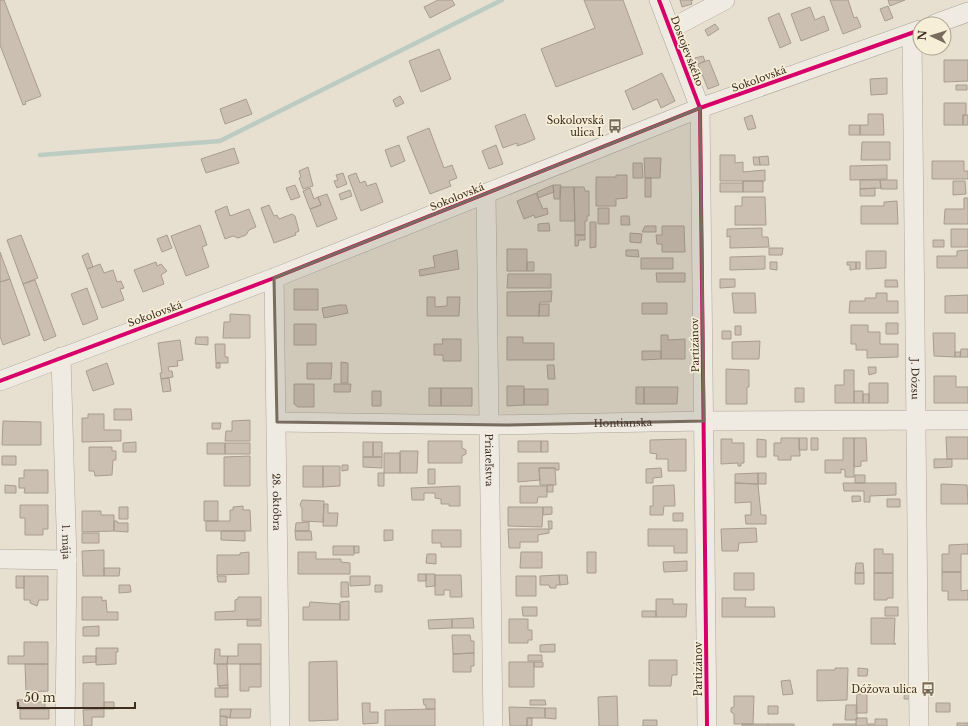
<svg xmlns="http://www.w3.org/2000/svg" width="968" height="726" font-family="'Libre Baskerville',serif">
	<rect width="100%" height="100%" fill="#e7e0d1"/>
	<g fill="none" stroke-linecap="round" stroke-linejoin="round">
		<path stroke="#bcccc2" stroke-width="4.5" d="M40,155L220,141L502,0"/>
	</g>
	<path fill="#cbbfb2" stroke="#a89c90" d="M0,0H4L41,96L25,102L26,104L23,105L0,45Z
		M438,0H452L455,5L430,18L424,7Z
		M584,0H623L643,54L556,87L541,49L595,28Z
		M680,0H693L691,1L692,4L682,7Z
		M830,0H848L854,18L857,17L861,27L843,34Z
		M888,0H905L890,6Z
		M888,6L893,18L885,21L880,9Z
		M810,7L815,20L824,16L829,30L801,41L791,14Z
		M779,13L791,43L780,48L768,18Z
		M715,24L719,29L708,36L705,30Z
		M439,49L451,79L421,92L409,61Z
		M703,56L705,61L698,64L695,58Z
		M709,60L719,85L708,89L698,64Z
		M944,60H968V81L944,82Z
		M662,73L675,101L661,108L657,99L633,110L625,91Z
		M887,78V94L871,95L870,79Z
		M956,85H967V90H956Z
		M400,96L404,103L396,107L393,100Z
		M246,99L252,114L225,124L220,109Z
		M944,103H966V115H963V125H944Z
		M525,114L535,139L526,143L517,146V143L503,148L495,126Z
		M868,114H883L884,135H860V125H868Z
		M752,115L756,128L748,130L744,118Z
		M963,115H968V125H963Z
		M849,125H860V135H849Z
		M429,128L444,168L452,165L457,178L449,181L451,186L430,194L407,137Z
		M862,142H890V160H861Z
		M399,145L405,161L391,167L385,150Z
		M496,145L503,164L489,169L482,151Z
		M234,148L239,163L206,173L201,159Z
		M720,155H735V163L743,162V172L765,170V181H720Z
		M768,156L769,165H760L759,157Z
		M753,157H759L760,165H754Z
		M644,158H661L660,178H645Z
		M932,161H964V171H968V179H932Z
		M633,163H642L643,178H633Z
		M887,165V179L850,180V166Z
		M308,167L313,186L303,189L299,178L301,177L299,171Z
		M343,173L347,184L337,188L334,181L338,180L336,175Z
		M356,173L360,183L365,181L367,186L376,183L383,202L361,211L348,176Z
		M616,175H627V198L616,199V206H596V177H616Z
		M645,178H651V197H645Z
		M860,180H880L881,188L860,189Z
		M880,180H897V189H881Z
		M743,181H763V192H743Z
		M743,181V192H720V183H743Z
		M953,181H965L966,194L953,195Z
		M295,185L300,197L291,200L286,188Z
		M553,185L554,192L538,198L537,192Z
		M553,185H561L560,199H554Z
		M560,187H574L575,221H560Z
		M574,187H584L585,191H589V216H587V221H585V235H575Z
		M310,188L314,199L318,197L321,205L310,209L303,191Z
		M875,188V196H860V189Z
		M350,190L352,196L341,200L339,194Z
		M536,193L543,209L547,208L548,214L535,218L534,215L524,219L517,201Z
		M327,194L337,219L317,227L310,209L321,205L318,197Z
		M742,197H765L766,225H735V206H742Z
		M964,198H968V224H944L945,209H964Z
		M897,201L898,224H861V206H884V202Z
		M269,205L274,216L277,215L279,219L292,214L295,216L299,231L295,233L296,235L274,243L261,208Z
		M227,206L230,216L249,209L256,227L249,230L246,235L238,238L233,236L225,239L215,211Z
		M598,208H609V224H598Z
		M621,216H629L630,225H621Z
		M590,222H596V247L590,248Z
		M549,223L550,231H538V224Z
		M200,225L207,245L202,247L209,267L186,276L171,236Z
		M645,226H656V232H642Z
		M662,226H684L685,252H662V244H657L656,235H662Z
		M762,228V237H768L769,247L730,248V236L727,237V229Z
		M951,229H968V247H951Z
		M630,233L642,234L641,243L630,242Z
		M21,235L38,278L23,284L7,240Z
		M167,235L172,248L162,252L157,239Z
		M575,235H585V240H579L578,246H575Z
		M933,240H944V247H933Z
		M769,248H783L782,255H769Z
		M507,249H527V271H507Z
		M457,250L459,269L420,276L419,270L435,267L433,256Z
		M626,250H638L639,257L626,256Z
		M968,250V268H937V256H957V251Z
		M866,251H886V268L866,269Z
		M0,252L10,279L0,282Z
		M88,253L93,267L87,269L82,256Z
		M765,256V269L730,270V257Z
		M641,258H673V269H641Z
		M156,262L157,266L161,264L167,271L161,275L164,284L143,292L134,270Z
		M527,262H534V271H527Z
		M770,262H777V270L770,269Z
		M847,262H856V269L850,270V265H847Z
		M856,262H860V269H856Z
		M100,264L104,273L113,270L117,282L121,281L124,288L120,289L124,300L102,308L87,269Z
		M656,273H685V282H657Z
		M508,274H551V288H507Z
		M10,279L30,335L3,345L0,336V282Z
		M720,279H735V287L720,288Z
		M35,280L56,336L44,341L23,284Z
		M885,280H897L898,287H885Z
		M87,288L98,319L83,325L71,294Z
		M294,289H318V310H294Z
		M552,291L551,302H540L539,316H507V292Z
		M732,293H755L756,313H734Z
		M876,293H887V301H898V313H849L850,301H865V298H876Z
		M968,295V313H945V296Z
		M427,297H435V307L447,306V297H460L459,316H427Z
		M642,303H667V314H642Z
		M539,304H549V316H539Z
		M339,305H346L348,313L324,318L322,308Z
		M230,314L250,315V338H223L224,322H230Z
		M886,323H898V334H886Z
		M294,324H316V345H294Z
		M851,325H868V332H880V344H898V357L867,358V350H856V344H851Z
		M735,326H741V335H735Z
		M722,331H731V339H722Z
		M933,333H955V357L934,356Z
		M661,335H668V340L685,339V359H661Z
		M196,337H208V345L195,344Z
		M507,337H523V343H554V360H507Z
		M442,339H461V361H443V355H434V344H443Z
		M180,340L183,360L177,361L178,366L168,367L169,371H172L173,377L161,379L160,373H162L158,343Z
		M760,341L759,359H732V342Z
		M215,344H225V357H228V363H216Z
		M961,349H968V357H960Z
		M642,351H661V359L642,360Z
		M955,352H961L960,357H955Z
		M341,362L348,363V383H341Z
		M107,363L114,384L93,391L86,371Z
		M216,363H220V368H216Z
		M307,363H332L331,379H307Z
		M547,365H554L555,379H548Z
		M868,367H876V373L869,375Z
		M726,369L749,370V387H747V404H726Z
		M844,370H854V403H835V385H844Z
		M934,376H956V387H968V403H934Z
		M169,378L171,391L163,392L161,379Z
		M869,383H888V403H869Z
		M294,384H314V407H298L294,404Z
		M334,384H351L350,392H334Z
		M507,386H524V405L507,406Z
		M636,387H644V404H636Z
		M644,387H678L677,404H644Z
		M429,388H441V406H429Z
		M441,388H472V406H441Z
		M795,388H804V402H795Z
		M524,389H548V405H524Z
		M372,391H381V406H372Z
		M854,391H863V403H854Z
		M863,394H869V403H863Z
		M114,409H131L132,420H114Z
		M88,414H104V430H121V441L82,442V418H88Z
		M250,420V441H225L226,431H232V421Z
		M3,421L41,422V445H2Z
		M212,423H221L220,429H212Z
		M946,437H968V459H947Z
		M781,438H799L800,456H791V460H778V456H774V443H781Z
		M799,438H807V450H799Z
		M811,438H818V450H811Z
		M843,438H854V477H845V470L841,469V473H825V460H843Z
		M854,438H866L867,461H861V466L854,467Z
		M686,439V471H668V459H656L657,454L650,453V440Z
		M721,439H732V443H744V463H741V466H738V463L721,464Z
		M757,439L766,440V457H757Z
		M428,441H462V448L466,450V454L462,456V463H428Z
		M518,441H541V452H518Z
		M541,441H548V452H541Z
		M136,442V452H123V443Z
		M363,442H373V457H363Z
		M373,442H382V457H373Z
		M207,443H225V454H207Z
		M225,443H250V454H225Z
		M89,447H112V451H116V460H113L112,475L95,476L94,471H89Z
		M400,451H418L417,473H400Z
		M384,453H400V473H384Z
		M2,456H16V465H2Z
		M250,456V486H224V457Z
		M363,457H382V468L363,467Z
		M934,459H952V467L934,468Z
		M518,463H559V470H556L555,468H539L540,480L518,482Z
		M342,465H348V470L342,471Z
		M303,466H323V487H303Z
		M323,466H340V486L323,487Z
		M539,468H555L556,485H540Z
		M661,468L662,477L653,478V483H646V469Z
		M428,469H435V484H428Z
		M24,470H48V493H24L25,488H19V478H24Z
		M378,473H384V486H378Z
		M758,473V484L735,483V474Z
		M758,473H766V484H758Z
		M855,475H865V483H855Z
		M735,483L758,484L761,515H766V524H746L745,515H751V502L735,503Z
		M843,483H896V495L870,496V502H864V491H844Z
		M941,484L967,485L968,504H941Z
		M5,485L16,486V493H5Z
		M547,485H553V492H547Z
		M674,485L675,506H664L663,515H650V506H653V486Z
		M460,486V506H449V504H441V499L435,498V493H424V500H412L411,488Z
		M520,486H547V497H538L537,503H520Z
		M852,496H860L861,501L852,502Z
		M887,499H900V507H887Z
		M302,500L324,501L323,522L302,521V508L300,505Z
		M204,501H218V521H204Z
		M324,504H328V513H338L337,526H323Z
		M20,505H48V529H43V535H25V518H20Z
		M243,506V510H250L251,531H206V521H230V510H233V507Z
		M119,507H128V519H119Z
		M508,507H543L542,527L508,526Z
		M543,507H552V514L543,515Z
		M82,511H101V515H114V531L82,532Z
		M673,513H683V521H673Z
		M114,521H117L118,523H128V532L114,531Z
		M548,521H552V529H549Z
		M309,522V531H295L296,523Z
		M756,528L757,542L739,543L738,551H722L721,529Z
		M508,529H549V533L538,535V542H520V548H509Z
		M648,529H687V553H674V546H648Z
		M384,530H393V540L384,541Z
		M432,530H461V547H441V543H432Z
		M221,531H245V541L221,540Z
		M295,531H311L312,540H296Z
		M82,533H99V543H82Z
		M968,544V554H961V572H942V554H949V545Z
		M333,546H354V555H333Z
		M354,546H359V553H354Z
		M874,549H883V554H893V573H874Z
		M104,550V576H83L82,551Z
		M249,552V574L217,575V555H240V553Z
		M298,552H316V559H341V562L350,563V574H298Z
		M521,552H542V568H520Z
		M587,552H596V573H587Z
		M427,554H436V564L426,563Z
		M687,561V571L664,572L663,562Z
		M856,563H863L864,573H855Z
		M104,568H120L119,576H104Z
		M942,572H961V591L968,590V600H948V591H942Z
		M734,573H754V590H734Z
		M855,573H864V584H855Z
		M874,573H893V598H887V600H874Z
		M418,574H426V581H418Z
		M426,574H435V586L426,587Z
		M435,575H461L462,597H450V590H444V595H435Z
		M559,575L560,585H556V588H550L549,585H540V576Z
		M559,575H567L568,584L560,585Z
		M16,576H24V588H16Z
		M24,576H48V600H39L37,606L30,603V600H24Z
		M217,576H226V582H218Z
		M350,576H370V585L350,586Z
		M516,576H536V596H516Z
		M341,582H348L349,597H341Z
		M119,585H130L131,592L119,593Z
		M375,585H382V592H375Z
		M82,597H102V601L106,600L107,612H118V620H82Z
		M238,597H261V619L215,620V612L235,611V600L238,599Z
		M722,598H746L745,607H774L775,617H722Z
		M656,599H673V604H687L686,617H656Z
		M349,601V620H340V602Z
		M310,602L340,604V620H303V607H309Z
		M522,607H537V616H523Z
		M885,607H898V616H885Z
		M642,611H656V617H642Z
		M473,618L474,628H452V619Z
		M871,618H895L894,643L896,644H871Z
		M452,619V628L429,629L428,620Z
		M509,619H528V630H532V640H528V643H509Z
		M247,620H261V626H247Z
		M99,626V636H83V627Z
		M452,635H470L471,641H474V653L453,654Z
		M24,642H48V664H8V656H24Z
		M238,644H261V664H227L228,656H238Z
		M555,644V652H540V645Z
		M96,648H118V652H116V664L96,665Z
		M215,649H220V656H228L227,664H214Z
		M474,653V666H471V672H453V654Z
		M528,655H542V661H528Z
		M83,656H96V662L83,663Z
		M649,660H677V675H672L671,686H649Z
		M337,661L338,720L309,721V662Z
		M509,662H534V687H509Z
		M534,662H543V667H534Z
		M25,664H48V691L26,692Z
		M217,664H227L228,685L218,686Z
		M240,664H261V687H249V691H240Z
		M835,668H848L847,700L817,701V670H835Z
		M858,668L868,669L867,676H858Z
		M790,680L793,694L783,695L781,681Z
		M83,683H104V709H83Z
		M228,685V688H220L219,686Z
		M905,686H910V699H904Z
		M215,688H228V697H215Z
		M857,694H867V713H856Z
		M617,696L618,726H599L598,697Z
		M734,696H754L753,724H734V714L731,712V708L734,707Z
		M36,699V702H45V709H20V706H17V700Z
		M423,699H435V709H426V705H424Z
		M530,700H545L546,705H530Z
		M104,702H114V709H104Z
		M362,703H370V712H378V723L363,724Z
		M936,703H950V712H936Z
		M846,705H857V720H845Z
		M768,706H778V714H768Z
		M509,707L545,708V718H527V726H510Z
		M545,708H556V719L545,718Z
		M20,709H49V719H20Z
		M104,709V717H92V726H84L83,710Z
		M220,709H231L230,718L220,716Z
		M231,709H251L250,718H230Z
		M435,709V726H385V710Z
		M220,716H227V726H220Z
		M527,718H532V726H527Z
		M856,718H867V724H875V719H887V726H856Z
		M643,720H657V726H643Z
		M957,723H968V726H957Z
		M742,724H768V726H742Z
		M768,724H794V726H768Z
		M833,724H856V726H833Z"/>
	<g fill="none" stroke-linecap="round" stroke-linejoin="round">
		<defs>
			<g id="minor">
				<path d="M659,0L700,108L707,726"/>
				<path d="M935,24L968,12"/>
				<path d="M670,29L725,0"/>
				<path id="s1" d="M912,33L919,726"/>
				<path id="s2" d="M486,194L493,726"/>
				<path id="s3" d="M274,278L280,726"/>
				<path id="s4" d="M61,357L67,560L65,726"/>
				<path d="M0,381L274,278L700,108L920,30"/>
				<path id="s5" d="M277,422L488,425L704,421L968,420"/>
				<path d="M0,559L67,560"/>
			</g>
		</defs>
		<use href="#minor" stroke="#ada599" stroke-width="20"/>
		<use href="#minor" stroke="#efebe3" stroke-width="19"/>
		<defs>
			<path id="cycleway" d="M659,0L700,108L707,726
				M0,381L274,278L700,108L920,30"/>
		</defs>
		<use href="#cycleway" stroke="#f7eed8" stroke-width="6"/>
		<use href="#cycleway" stroke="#d6006c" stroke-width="4"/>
	</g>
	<path fill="#786c5e" fill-opacity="0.2" stroke="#786c5e" stroke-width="3" stroke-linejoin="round" d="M700,108L704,421L506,425L277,422L274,278Z"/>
	<defs>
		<symbol id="bus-bare" viewBox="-9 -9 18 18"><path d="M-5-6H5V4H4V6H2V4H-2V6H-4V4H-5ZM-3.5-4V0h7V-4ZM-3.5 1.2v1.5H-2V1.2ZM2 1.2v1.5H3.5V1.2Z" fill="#786c5e" stroke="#f7eed8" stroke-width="2.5" paint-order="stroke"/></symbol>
	</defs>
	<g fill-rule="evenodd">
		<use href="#bus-bare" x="605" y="116" width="20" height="20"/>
		<use href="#bus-bare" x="918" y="679" width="20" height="20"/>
	</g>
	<g text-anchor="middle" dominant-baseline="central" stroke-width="3.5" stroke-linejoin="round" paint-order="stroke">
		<g font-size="10" fill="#3d2e20" stroke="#f7eed8">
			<text transform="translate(687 51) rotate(69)">Dostojevského</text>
			<text transform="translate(759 79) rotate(-20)">Sokolovská</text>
			<text transform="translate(457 197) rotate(-22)">Sokolovská</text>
			<text transform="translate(155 314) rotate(-20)">Sokolovská</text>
			<text transform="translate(695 345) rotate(-91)">Partizánov</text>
			<text stroke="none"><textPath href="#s1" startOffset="346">J. Dózsu</textPath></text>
			<text stroke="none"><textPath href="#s5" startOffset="346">Hontianska</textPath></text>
			<text stroke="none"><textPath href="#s2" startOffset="266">Priateľstva</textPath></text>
			<text stroke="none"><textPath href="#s3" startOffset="224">28. októbra</textPath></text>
			<text stroke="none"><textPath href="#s4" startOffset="185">1. mája</textPath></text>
			<text transform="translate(698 669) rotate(-90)">Partizánov</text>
		</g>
		<g font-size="10" fill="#3d2e20" stroke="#f7eed8" text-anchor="end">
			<text x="604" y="120">Sokolovská<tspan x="604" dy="12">ulica I.</tspan></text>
			<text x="917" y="689">Dóžova ulica</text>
		</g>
	</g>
	<g transform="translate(932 36) rotate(274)"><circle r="19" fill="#f7eed8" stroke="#ada18e"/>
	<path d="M0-3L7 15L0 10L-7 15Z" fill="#786c5e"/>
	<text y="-6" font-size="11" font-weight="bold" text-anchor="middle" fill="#3d2e20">N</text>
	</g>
	<path d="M18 702v6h117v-6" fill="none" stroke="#3d2e20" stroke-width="2"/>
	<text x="24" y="702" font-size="12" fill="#3d2e20" stroke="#f7eed8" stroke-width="3" paint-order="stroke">50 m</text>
</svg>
